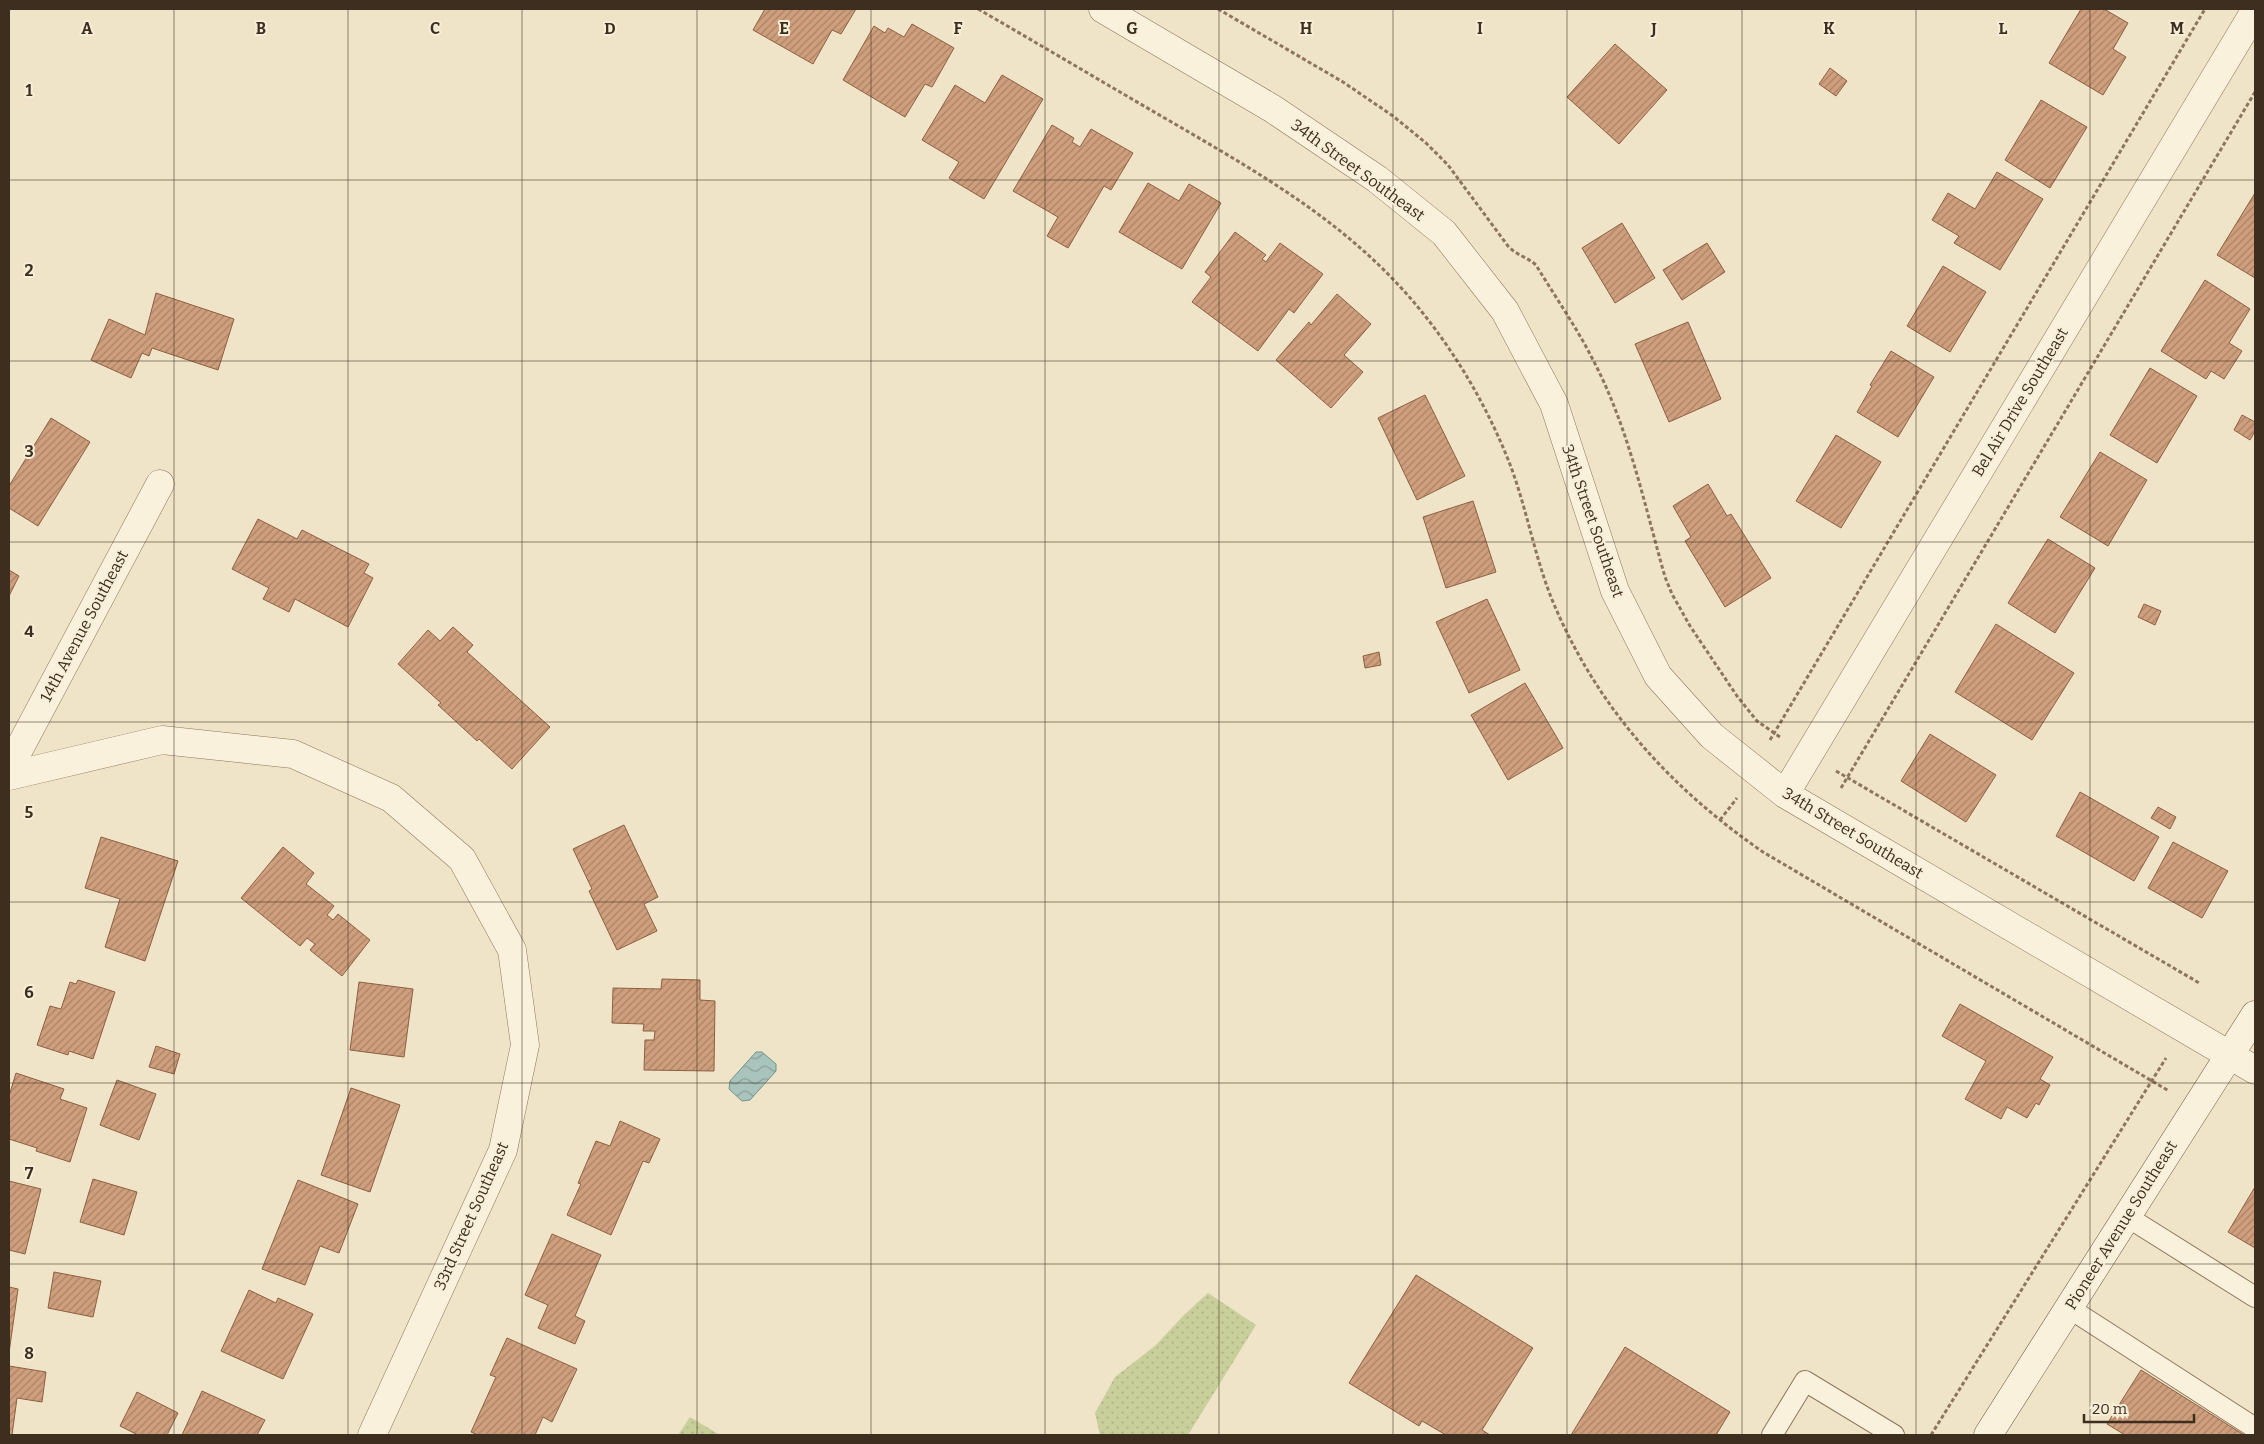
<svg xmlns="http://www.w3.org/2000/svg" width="2264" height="1444" font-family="Bitter,serif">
	<defs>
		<pattern id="park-dots" width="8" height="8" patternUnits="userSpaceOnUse" patternTransform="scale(1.25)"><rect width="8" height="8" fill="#c9cf9b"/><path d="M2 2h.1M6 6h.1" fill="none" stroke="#aeb285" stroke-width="1.8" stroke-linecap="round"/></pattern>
		<pattern id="water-waves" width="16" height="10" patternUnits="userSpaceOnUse" patternTransform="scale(1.25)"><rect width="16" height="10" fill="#a9c4bc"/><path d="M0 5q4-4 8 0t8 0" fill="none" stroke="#8ba098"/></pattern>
		<pattern id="building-hatch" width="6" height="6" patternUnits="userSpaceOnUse" patternTransform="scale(1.25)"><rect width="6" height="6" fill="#cf9f7d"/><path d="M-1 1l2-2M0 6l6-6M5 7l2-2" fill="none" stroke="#a98266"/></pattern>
	</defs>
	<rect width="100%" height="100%" fill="#f0e4c8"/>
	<path fill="url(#park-dots)" d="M1208,1293L1256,1325L1188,1435H1100L1095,1413L1115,1377L1156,1345L1185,1314Z
		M690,1417L720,1435H678Z"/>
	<path fill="url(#water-waves)" stroke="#6f938a" d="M756,1052H762L776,1064V1071L750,1100L742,1101L729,1089L730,1081Z"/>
	<path fill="url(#building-hatch)" stroke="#8d5f41" d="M765,9H856L841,34L832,30L813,64L753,30Z
		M2081,9H2104L2128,23L2113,49L2126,57L2103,95L2049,63Z
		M912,24L954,48L932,87L925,84L905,117L843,80L874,26L885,33L888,28L904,37Z
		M1615,44L1667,90L1619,144L1567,97Z
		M1830,68L1847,81L1836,96L1819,84Z
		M1002,75L1043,99L984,199L949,178L959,162L922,140L955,85L985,103Z
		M2041,100L2087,127L2050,188L2005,160Z
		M1052,125L1074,138L1072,142L1080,147L1091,129L1133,153L1111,190L1104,186L1068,248L1047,236L1058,217L1013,191Z
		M1997,172L2043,199L2000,270L1954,243L1959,236L1932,220L1948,193L1975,209Z
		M1148,183L1179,201L1189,184L1221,203L1182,269L1119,232Z
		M2255,193V278L2217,255Z
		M1622,223L1655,278L1615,303L1582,248Z
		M1235,232L1266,255L1262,259L1266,262L1280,243L1323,274L1294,313L1289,309L1258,351L1192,302L1211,277L1205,272Z
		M1707,243L1725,272L1682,300L1663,270Z
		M1943,266L1986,292L1950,352L1907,326Z
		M2205,280L2250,309L2229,343L2242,351L2224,379L2211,371L2206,379L2161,351Z
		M156,293L234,319L218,370L152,348L149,356L142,353L131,378L91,360L109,319L145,335Z
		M1337,294L1371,324L1344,355L1363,372L1331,408L1276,360L1309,322L1311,325Z
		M1688,322L1721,399L1669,422L1635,344Z
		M1891,351L1934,377L1898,437L1857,412L1872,386L1870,385Z
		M2150,368L2197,396L2157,463L2110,435Z
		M1425,395L1465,476L1417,500L1378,418Z
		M2242,415L2255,422V431L2250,440L2234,430Z
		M51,418L90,442L38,526L9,508V486Z
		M1836,435L1881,462L1841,528L1796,501Z
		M2100,452L2147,480L2108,546L2060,517Z
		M1708,484L1727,516L1731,514L1771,578L1725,607L1685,541L1691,537L1673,506Z
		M1473,501L1496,572L1446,588L1423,517Z
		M258,519L297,539L302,530L369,564L364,573L373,578L348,627L295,599L289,612L263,599L269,588L232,569Z
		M2048,539L2095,568L2055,633L2008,603Z
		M9,570L19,576L9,596Z
		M1487,599L1520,670L1469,693L1436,622Z
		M2144,604L2161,611L2155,625L2138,617Z
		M1996,624L2074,673L2032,740L1955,692Z
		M453,627L473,645L467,652L550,727L512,769L479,739L477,741L438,705L441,703L398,664L428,630L440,641Z
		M1379,652L1381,665L1365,668L1363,656Z
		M1525,683L1563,748L1508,780L1471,715Z
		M1930,734L1996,775L1966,822L1901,781Z
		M2080,792L2159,837L2134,881L2056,836Z
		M2158,807L2176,817L2170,829L2151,818Z
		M624,825L658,897L644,904L657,931L617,950L589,891L592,889L573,849Z
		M101,837L178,861L145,961L105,947L120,899L85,888Z
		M2173,842L2228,871L2202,918L2148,888Z
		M283,847L314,873L306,884L334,906L327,915L333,920L338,914L370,940L342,976L310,950L315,944L307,938L300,946L241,898Z
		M662,979L700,980V1000L715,1001L714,1071L644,1070L645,1040H654L655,1031H643L644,1024L612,1023L613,988L661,989Z
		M78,980L115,992L93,1059L69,1051L68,1055L37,1045L50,1006L61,1009L70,982L76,984Z
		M359,982L413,989L404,1057L350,1050Z
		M1960,1004L2053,1057L2040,1079L2050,1085L2039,1105L2036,1103L2027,1118L2007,1107L2001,1119L1965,1099L1986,1061L1942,1036Z
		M156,1046L180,1054L174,1074L149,1067Z
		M16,1073L64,1089L60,1099L87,1108L70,1162L36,1151L37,1148L9,1139V1096Z
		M117,1080L156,1094L139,1140L100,1125Z
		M351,1088L400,1105L370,1192L321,1175Z
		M620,1121L660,1139L649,1163L643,1161L611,1235L567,1215L581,1184L578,1183L596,1141L610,1146Z
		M93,1179L137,1192L124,1235L80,1222Z
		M298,1180L358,1204L339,1253L320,1246L305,1285L262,1269Z
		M9,1181L41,1189L25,1254L9,1250Z
		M2255,1187V1248L2228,1232Z
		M552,1234L601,1255L575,1316L585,1321L575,1344L538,1328L548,1305L525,1295Z
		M54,1272L101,1281L93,1317L48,1308Z
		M1416,1275L1533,1348L1482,1430L1490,1435H1446L1422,1421L1419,1426L1349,1383Z
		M9,1287L18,1289L9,1353Z
		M249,1290L276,1303L278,1298L313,1314L283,1379L221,1351Z
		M507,1338L577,1369L552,1422L543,1417L535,1435H478L471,1432L496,1377L490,1375Z
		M1625,1347L1730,1412L1716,1435H1571Z
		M9,1366L46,1372L42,1402L17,1398L12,1435H9Z
		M2141,1370L2244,1435H2125L2107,1424Z
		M202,1391L265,1420L257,1435H182Z
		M137,1392L178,1413L167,1435H138L120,1426Z"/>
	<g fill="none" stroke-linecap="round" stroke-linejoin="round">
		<defs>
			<path id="lane" d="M2126,1216L2255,1297
				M2069,1308L2255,1428
				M1772,1435L1805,1381L1894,1435"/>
			<path id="street" d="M1103,9L1273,109L1377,179L1444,233L1505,311L1554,404L1615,591L1658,676L1712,736L1785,794L2255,1070
				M9,768L160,484
				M9,776L162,740L293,754L391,798L462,859L512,950L525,1045L503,1150L372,1435
				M1785,794L2255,11"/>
			<path id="secondary" d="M1988,1435L2255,1015"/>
		</defs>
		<use href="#lane" stroke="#8d765c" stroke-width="22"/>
		<use href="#street" stroke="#8d765c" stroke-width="29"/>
		<use href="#secondary" stroke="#6f573f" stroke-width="29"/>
		<path stroke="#8d765c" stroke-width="3" stroke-dasharray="4 2.5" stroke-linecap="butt" d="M978,9C1044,47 1109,86 1175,124C1271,180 1360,231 1429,321C1463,365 1491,415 1511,467C1528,513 1536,564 1556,609C1601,712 1672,789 1763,852L2169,1091
			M1218,9L1343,82L1393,116L1426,143L1448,165L1508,246C1516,255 1527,257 1536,265C1554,295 1575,325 1591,356C1628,425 1644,503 1665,577L1672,594L1690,626L1737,696L1757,721L1780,737
			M1770,740L2205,9
			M1836,771L2201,984
			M1841,788L2255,92
			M1720,820L1737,798
			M1931,1435L2166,1058"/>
		<use href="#lane" stroke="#faf1dc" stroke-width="20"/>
		<use href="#street" stroke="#faf1dc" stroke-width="28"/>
		<use href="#secondary" stroke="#faf1dc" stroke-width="28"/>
	</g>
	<path fill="none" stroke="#3d2e20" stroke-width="1" stroke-opacity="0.55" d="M174,9V1435M348,9V1435M522,9V1435M697,9V1435M871,9V1435M1045,9V1435M1219,9V1435M1393,9V1435M1567,9V1435M1742,9V1435M1916,9V1435M2090,9V1435M9,180H2255M9,361H2255M9,542H2255M9,722H2255M9,902H2255M9,1083H2255M9,1264H2255"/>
	<g text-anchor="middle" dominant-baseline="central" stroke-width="4" stroke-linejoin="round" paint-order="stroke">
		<g font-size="16" fill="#3d2e20" stroke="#f7eed8">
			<text transform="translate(1358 170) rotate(36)">34th Street Southeast</text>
			<text transform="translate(2020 402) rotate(-59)">Bel Air Drive Southeast</text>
			<text transform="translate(1593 521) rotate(71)">34th Street Southeast</text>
			<text transform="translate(84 626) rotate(-62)">14th Avenue Southeast</text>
			<text transform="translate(1853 833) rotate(31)">34th Street Southeast</text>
			<text transform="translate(471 1216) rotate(-66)">33rd Street Southeast</text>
			<text transform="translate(2121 1225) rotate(-58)">Pioneer Avenue Southeast</text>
		</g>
	</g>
	<g font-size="16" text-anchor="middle" font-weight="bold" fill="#3d2e20" stroke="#f7eed8" stroke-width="4" stroke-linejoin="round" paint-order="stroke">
		<text x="87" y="34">A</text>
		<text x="261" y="34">B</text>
		<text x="435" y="34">C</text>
		<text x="610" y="34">D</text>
		<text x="784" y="34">E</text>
		<text x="958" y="34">F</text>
		<text x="1132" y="34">G</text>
		<text x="1306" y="34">H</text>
		<text x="1480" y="34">I</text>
		<text x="1654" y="34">J</text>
		<text x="1829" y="34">K</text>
		<text x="2003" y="34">L</text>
		<text x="2177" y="34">M</text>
		<text x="29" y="96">1</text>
		<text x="29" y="276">2</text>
		<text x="29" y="457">3</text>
		<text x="29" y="637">4</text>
		<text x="29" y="818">5</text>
		<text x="29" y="998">6</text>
		<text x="29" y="1179">7</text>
		<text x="29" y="1359">8</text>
	</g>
	<rect width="2264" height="1444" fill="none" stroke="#3d2e20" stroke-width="20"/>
	<path d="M2084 1414v8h110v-8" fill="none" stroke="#3d2e20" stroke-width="2.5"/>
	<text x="2092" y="1414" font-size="15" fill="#3d2e20" stroke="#f7eed8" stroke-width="4" paint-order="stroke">20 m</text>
</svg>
